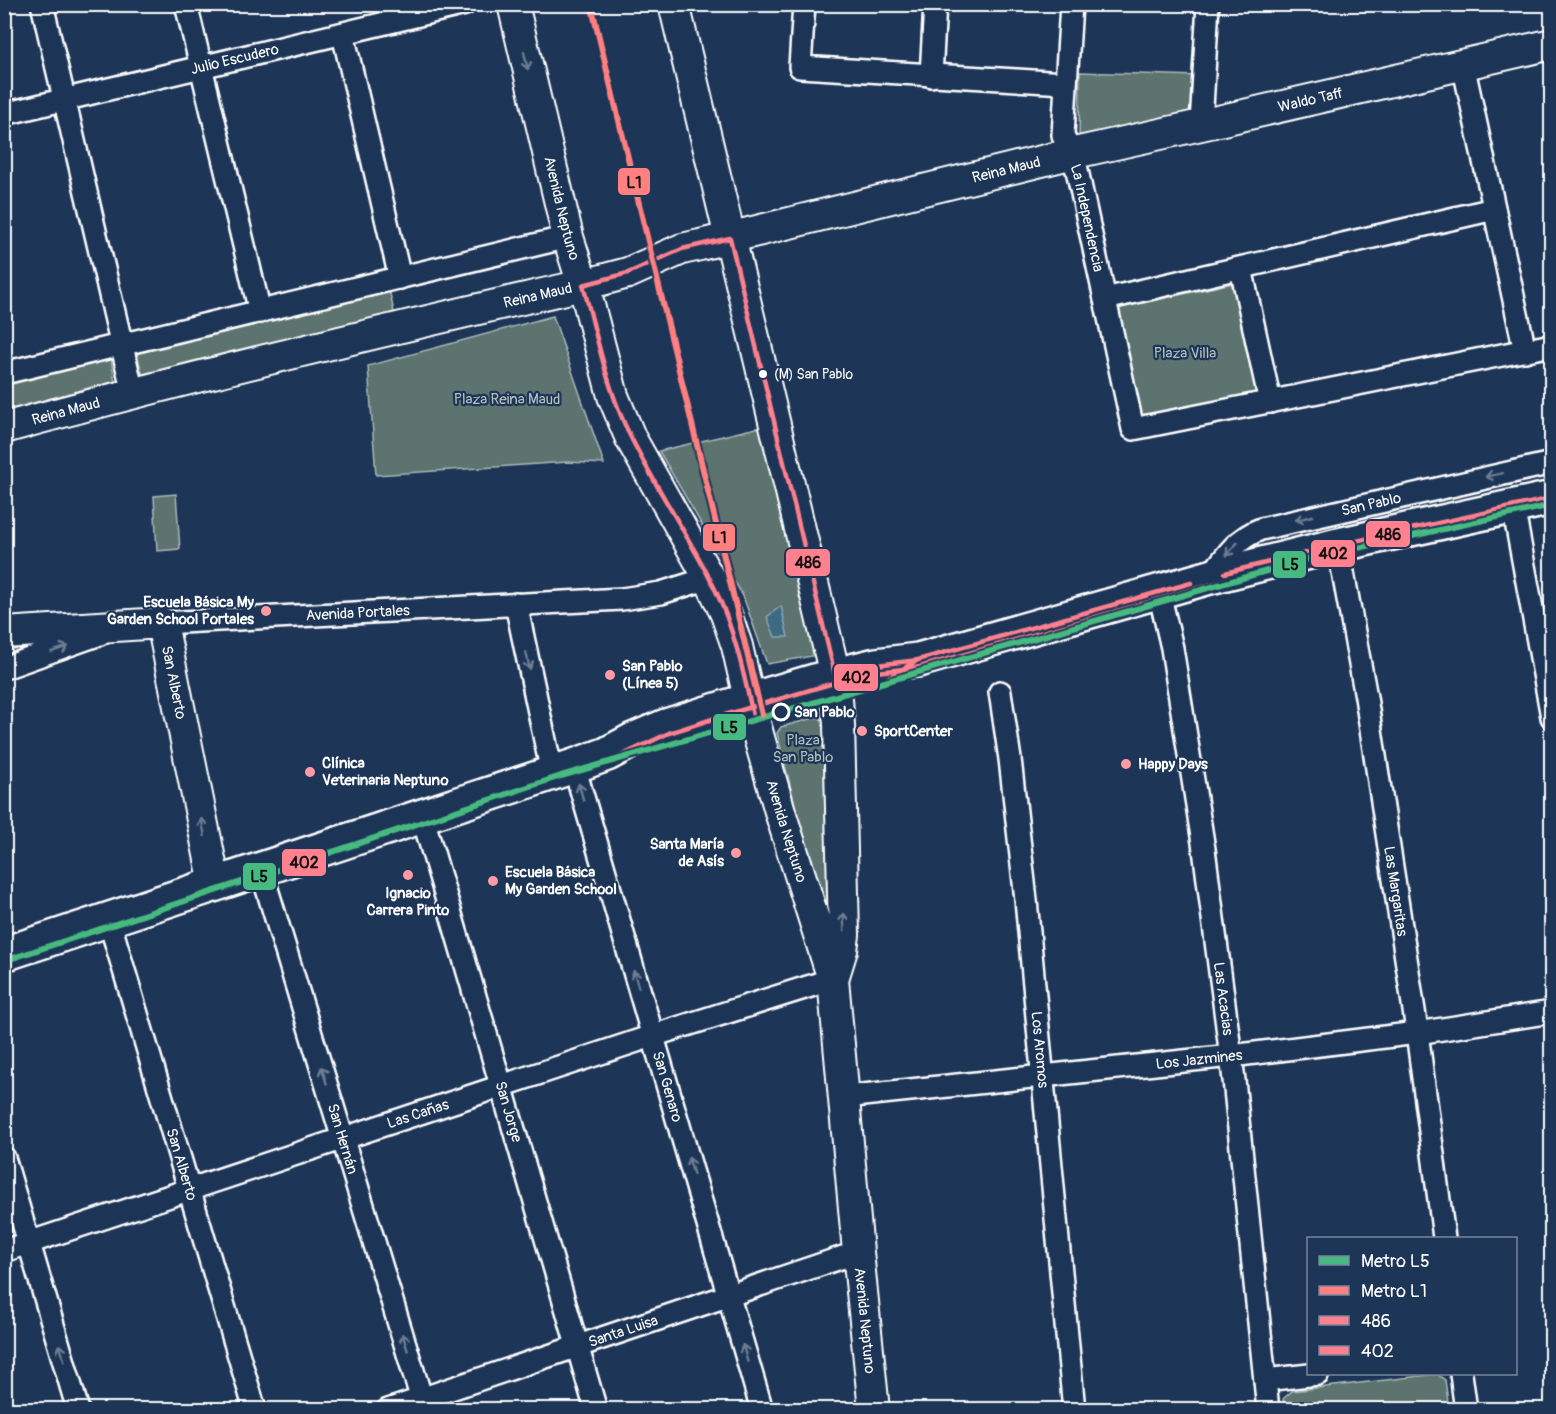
<svg xmlns="http://www.w3.org/2000/svg" width="1556" height="1414" font-family="Pangolin,sans-serif">
	<rect width="100%" height="100%" fill="#1d3557"/>
	<filter id="ink" filterUnits="userSpaceOnUse"><feTurbulence type="fractalNoise" baseFrequency=".0167" numOctaves="2"/><feDisplacementMap in="SourceGraphic" scale="12" xChannelSelector="R" yChannelSelector="G"/><feConvolveMatrix kernelMatrix="1 2 1 2 8 2 1 2 1" color-interpolation-filters="sRGB"/></filter>
	<g filter="url(#ink)">
		<path fill="#5b7370" stroke="#adb9b8" stroke-width="1.5" d="M1080,72L1198,76L1197,115L1079,142Z
			M1233,283L1261,397L1140,420L1116,309Z
			M388,284L395,317L143,377L135,346Z
			M553,316L604,464L568,462L376,475L368,366Z
			M110,353L116,389L5,416L4,379Z
			M761,427L818,655L767,664L743,596L659,451Z
			M176,494L180,549L157,551L154,496Z
			M817,717L823,720L839,963L835,964L777,733L781,727Z
			M1437,1374L1445,1380L1449,1409H1284L1283,1399L1292,1391Z"/>
		<path fill="#3e6a83" stroke="#8ba6b5" stroke-width="1.5" d="M781,606L788,637H775L767,617Z"/>
		<g fill="none" stroke-linecap="round" stroke-linejoin="round">
			<defs>
				<g id="street">
					<path d="M42,4L133,393"/>
					<path d="M186,4L260,312"/>
					<path d="M804,4L800,67L1065,83"/>
					<path id="s1" d="M1071,4L1063,135L1077,170L1133,429L1552,345"/>
					<path d="M343,34L400,278"/>
					<path d="M1463,64L1525,351"/>
					<path d="M931,76L935,4"/>
					<path id="s2" d="M4,114L465,4"/>
					<path d="M1201,125L1208,4"/>
					<path d="M1241,268L1270,402"/>
					<path d="M1105,299L1494,209"/>
					<path d="M4,373L568,237"/>
					<path d="M1513,506L1552,717"/>
					<path id="s3" d="M1338,545L1366,697L1415,1017L1444,1238"/>
					<path id="s4" d="M1210,577C1225,557 1237,538 1261,529L1552,463"/>
					<path id="s5" d="M1159,592L1172,648L1204,849L1234,1080L1268,1410"/>
					<path d="M516,604L552,773"/>
					<path id="s6" d="M162,623L622,599L661,593L709,578"/>
					<path d="M4,668L100,634"/>
					<path id="s7" d="M1000,692L1010,759L1026,900L1074,1410"/>
					<path id="s8" d="M574,766L762,1410"/>
					<path id="s9" d="M422,815L596,1410"/>
					<path id="s10" d="M261,869L425,1410"/>
					<path id="s11" d="M109,920L255,1410"/>
					<path id="s12" d="M844,1097L1231,1056L1417,1033L1552,1012"/>
					<path d="M4,1158L78,1410"/>
					<path id="s13" d="M4,1251L652,1036L833,979"/>
					<path d="M1461,1374L1466,1410"/>
					<path d="M1265,1380L1318,1374"/>
					<path id="s14" d="M388,1410L858,1252"/>
				</g>
				<g id="secondary">
					<path id="s15" d="M513,4L568,237L588,301L613,396L631,439L709,578L726,614L737,646L754,720L781,815L833,979L858,1252L874,1410"/>
					<path d="M674,4L835,675L839,724L844,935L842,950L833,979"/>
					<path id="s16" d="M4,428C196,375 389,329 583,285L628,273L682,249L700,245L1070,154L1201,125L1552,44"/>
					<path id="s17" d="M4,633L162,623L215,884"/>
				</g>
				<path id="primary" d="M4,954L574,766L607,754L633,740L666,726L726,707L835,675L876,665L918,660L1210,577L1338,545L1552,498"/>
			</defs>
			<use href="#street" stroke="#fff" stroke-width="26"/>
			<use href="#secondary" stroke="#fff" stroke-width="34"/>
			<use href="#primary" stroke="#fff" stroke-width="38"/>
			<use href="#street" stroke="#1d3557" stroke-width="21"/>
			<use href="#secondary" stroke="#1d3557" stroke-width="30"/>
			<use href="#primary" stroke="#1d3557" stroke-width="33"/>
			<defs>
				<path id="bus-1" d="M730,238L835,675L876,665L918,660L881,682L838,697L754,720C744,675 735,631 715,589C688,533 651,482 625,425C605,380 596,332 583,285L628,273L682,249Z
					M1225,573L1338,545L1552,498
					M1225,573L1338,545L1552,498
					M1023,630L1191,583
					M1023,630L1191,583
					M918,660L1023,630
					M918,660L1023,630"/>
				<path id="bus-2" d="M6,961L576,773L610,761L669,733L728,714L837,682L877,672L920,667L1212,584L1340,552L1552,506"/>
			</defs>
			<use href="#bus-1" stroke="#1d3557" stroke-width="9"/>
			<use href="#bus-2" stroke="#1d3557" stroke-width="9"/>
			<use href="#bus-1" stroke="#ff808e" stroke-width="4.5"/>
			<use href="#bus-2" stroke="#ff808e" stroke-width="4.5"/>
			<defs>
				<path id="metro-1" d="M4,961L561,776L1308,559L1552,505"/>
				<path id="metro-2" d="M591,4L762,715"/>
			</defs>
			<use href="#metro-1" stroke="#1d3557" stroke-width="10"/>
			<use href="#metro-2" stroke="#1d3557" stroke-width="10"/>
			<use href="#metro-1" stroke="#46ba80" stroke-width="6"/>
			<use href="#metro-2" stroke="#ff8080" stroke-width="6"/>
		</g>
		<defs><path id="oneway-shaft" d="M-6 0H5M1.5-3L5.5 0L1.5 3" fill="none" stroke-width="1.6" stroke-linecap="round" stroke-linejoin="round" transform="scale(1.5)"/></defs>
		<g stroke="#6c7c92">
			<use href="#oneway-shaft" transform="translate(526 61) rotate(77)"/>
			<use href="#oneway-shaft" transform="translate(1494 475) rotate(168)"/>
			<use href="#oneway-shaft" transform="translate(1304 518) rotate(166)"/>
			<use href="#oneway-shaft" transform="translate(1232 549) rotate(130)"/>
			<use href="#oneway-shaft" transform="translate(60 649) rotate(-19)"/>
			<use href="#oneway-shaft" transform="translate(528 661) rotate(78)"/>
			<use href="#oneway-shaft" transform="translate(581 792) rotate(-106)"/>
			<use href="#oneway-shaft" transform="translate(203 827) rotate(-101)"/>
			<use href="#oneway-shaft" transform="translate(844 922) rotate(-91)"/>
			<use href="#oneway-shaft" transform="translate(636 979) rotate(-106)"/>
			<use href="#oneway-shaft" transform="translate(324 1075) rotate(-107)"/>
			<use href="#oneway-shaft" transform="translate(691 1166) rotate(-106)"/>
			<use href="#oneway-shaft" transform="translate(405 1342) rotate(-107)"/>
			<use href="#oneway-shaft" transform="translate(62 1353) rotate(-106)"/>
			<use href="#oneway-shaft" transform="translate(745 1353) rotate(-106)"/>
		</g>
	</g>
	<circle fill="#fff" stroke="#1d3557" stroke-width="2" cx="763" cy="374" r="5"/>
	<g fill="#ff9aa2" stroke="#1d3557" stroke-width="2">
		<circle cx="266" cy="611" r="6"/>
		<circle cx="610" cy="675" r="6"/>
		<circle cx="862" cy="731" r="6"/>
		<circle cx="1126" cy="764" r="6"/>
		<circle cx="310" cy="772" r="6"/>
		<circle cx="736" cy="853" r="6"/>
		<circle cx="408" cy="875" r="6"/>
		<circle cx="493" cy="881" r="6"/>
	</g>
	<circle fill="#1d3557" stroke="#fff" stroke-width="3" cx="781" cy="712" r="8"/>
	<g text-anchor="middle" dominant-baseline="central" stroke-width="4.5" stroke-linejoin="round" paint-order="stroke">
		<g font-size="14" fill="#fff" stroke="#1d3557" text-anchor="start">
			<text x="774" y="374">(M) San Pablo</text>
		</g>
		<g font-size="15" fill="#fff" stroke="#1d3557">
			<text stroke="none"><textPath href="#s2" startOffset="237">Julio Escudero</textPath></text>
			<text stroke="none"><textPath href="#s16" startOffset="1348">Waldo Taff</textPath></text>
			<text stroke="none"><textPath href="#s16" startOffset="1036">Reina Maud</textPath></text>
			<text stroke="none"><textPath href="#s15" startOffset="210">Avenida Neptuno</textPath></text>
			<text stroke="none"><textPath href="#s1" startOffset="218">La Independencia</textPath></text>
			<text stroke="none"><textPath href="#s16" startOffset="550">Reina Maud</textPath></text>
			<text stroke="none"><textPath href="#s16" startOffset="64">Reina Maud</textPath></text>
			<text stroke="none"><textPath href="#s4" startOffset="184">San Pablo</textPath></text>
			<text stroke="none"><textPath href="#s6" startOffset="196">Avenida Portales</textPath></text>
			<text stroke="none"><textPath href="#s17" startOffset="219">San Alberto</textPath></text>
			<text stroke="none"><textPath href="#s15" startOffset="876">Avenida Neptuno</textPath></text>
			<text stroke="none"><textPath href="#s3" startOffset="351">Las Margaritas</textPath></text>
			<text stroke="none"><textPath href="#s5" startOffset="412">Las Acacias</textPath></text>
			<text stroke="none"><textPath href="#s7" startOffset="360">Los Aromos</textPath></text>
			<text stroke="none"><textPath href="#s12" startOffset="357">Los Jazmines</textPath></text>
			<text stroke="none"><textPath href="#s8" startOffset="334">San Genaro</textPath></text>
			<text stroke="none"><textPath href="#s9" startOffset="309">San Jorge</textPath></text>
			<text stroke="none"><textPath href="#s13" startOffset="436">Las Cañas</textPath></text>
			<text stroke="none"><textPath href="#s10" startOffset="282">San Hernán</textPath></text>
			<text stroke="none"><textPath href="#s11" startOffset="255">San Alberto</textPath></text>
			<text stroke="none"><textPath href="#s15" startOffset="1374">Avenida Neptuno</textPath></text>
			<text stroke="none"><textPath href="#s14" startOffset="248">Santa Luisa</textPath></text>
		</g>
		<g font-size="15" fill="#b5c0bf" stroke="#1d3557">
			<text x="1185" y="353">Plaza Villa</text>
			<text x="507" y="399">Plaza Reina Maud</text>
			<text x="803" y="740">Plaza<tspan x="803" dy="17">San Pablo</tspan></text>
		</g>
		<g font-size="15" font-weight="bold" fill="#fff" stroke="#1d3557" text-anchor="start">
			<text x="254" y="602" text-anchor="end">Escuela Básica My<tspan x="254" dy="17">Garden School Portales</tspan></text>
			<text x="622" y="666">San Pablo<tspan x="622" dy="17">(Línea 5)</tspan></text>
			<text x="874" y="731">SportCenter</text>
			<text x="322" y="763">Clínica<tspan x="322" dy="17">Veterinaria Neptuno</tspan></text>
			<text x="1138" y="764">Happy Days</text>
			<text x="724" y="844" text-anchor="end">Santa María<tspan x="724" dy="17">de Asís</tspan></text>
			<text x="505" y="872">Escuela Básica<tspan x="505" dy="17">My Garden School</tspan></text>
			<text x="408" y="893" text-anchor="middle">Ignacio<tspan x="408" dy="17">Carrera Pinto</tspan></text>
		</g>
		<g font-size="15" font-weight="bold" fill="#fff" stroke="#1d3557" text-anchor="start">
			<text x="794" y="712">San Pablo</text>
		</g>
	</g>
	<g stroke="#1d3557" stroke-width="2">
		<rect x="617" y="167" width="34" height="29" rx="6" fill="#ff8080"/>
		<rect x="1365" y="520" width="46" height="28" rx="6" fill="#ff808e"/>
		<rect x="702" y="523" width="34" height="29" rx="6" fill="#ff8080"/>
		<rect x="1310" y="539" width="46" height="29" rx="6" fill="#ff808e"/>
		<rect x="785" y="548" width="46" height="29" rx="6" fill="#ff808e"/>
		<rect x="1272" y="550" width="35" height="29" rx="6" fill="#46ba80"/>
		<rect x="833" y="663" width="46" height="29" rx="6" fill="#ff808e"/>
		<rect x="712" y="713" width="35" height="28" rx="6" fill="#46ba80"/>
		<rect x="281" y="848" width="46" height="29" rx="6" fill="#ff808e"/>
		<rect x="242" y="862" width="35" height="29" rx="6" fill="#46ba80"/>
	</g>
	<g font-size="16" text-anchor="middle" font-weight="bold" fill="#111">
		<text x="634" y="188">L1</text>
		<text x="1388" y="540">486</text>
		<text x="719" y="543">L1</text>
		<text x="1333" y="559">402</text>
		<text x="808" y="568">486</text>
		<text x="1290" y="570">L5</text>
		<text x="856" y="683">402</text>
		<text x="729" y="733">L5</text>
		<text x="304" y="868">402</text>
		<text x="259" y="882">L5</text>
	</g>
	<rect width="1556" height="1414" fill="none" stroke="#1d3557" stroke-width="24"/>
	<rect x="12" y="12" width="1532" height="1390" fill="none" stroke="#fff" stroke-width="2" filter="url(#ink)"/>
	<rect x="1307" y="1237" width="210" height="138" fill="#1d3557" stroke="#77869a" stroke-width="1.5"/>
	<rect x="1319" y="1256" width="30" height="9" fill="#46ba80" stroke="#77869a" stroke-width="1.5"/>
	<text x="1361" y="1267" font-size="18" fill="#ffffff">Metro L5</text>
	<rect x="1319" y="1286" width="30" height="9" fill="#ff8080" stroke="#77869a" stroke-width="1.5"/>
	<text x="1361" y="1297" font-size="18" fill="#ffffff">Metro L1</text>
	<rect x="1319" y="1316" width="30" height="9" fill="#ff808e" stroke="#77869a" stroke-width="1.5"/>
	<text x="1361" y="1327" font-size="18" fill="#ffffff">486</text>
	<rect x="1319" y="1346" width="30" height="9" fill="#ff808e" stroke="#77869a" stroke-width="1.5"/>
	<text x="1361" y="1357" font-size="18" fill="#ffffff">402</text>
</svg>
